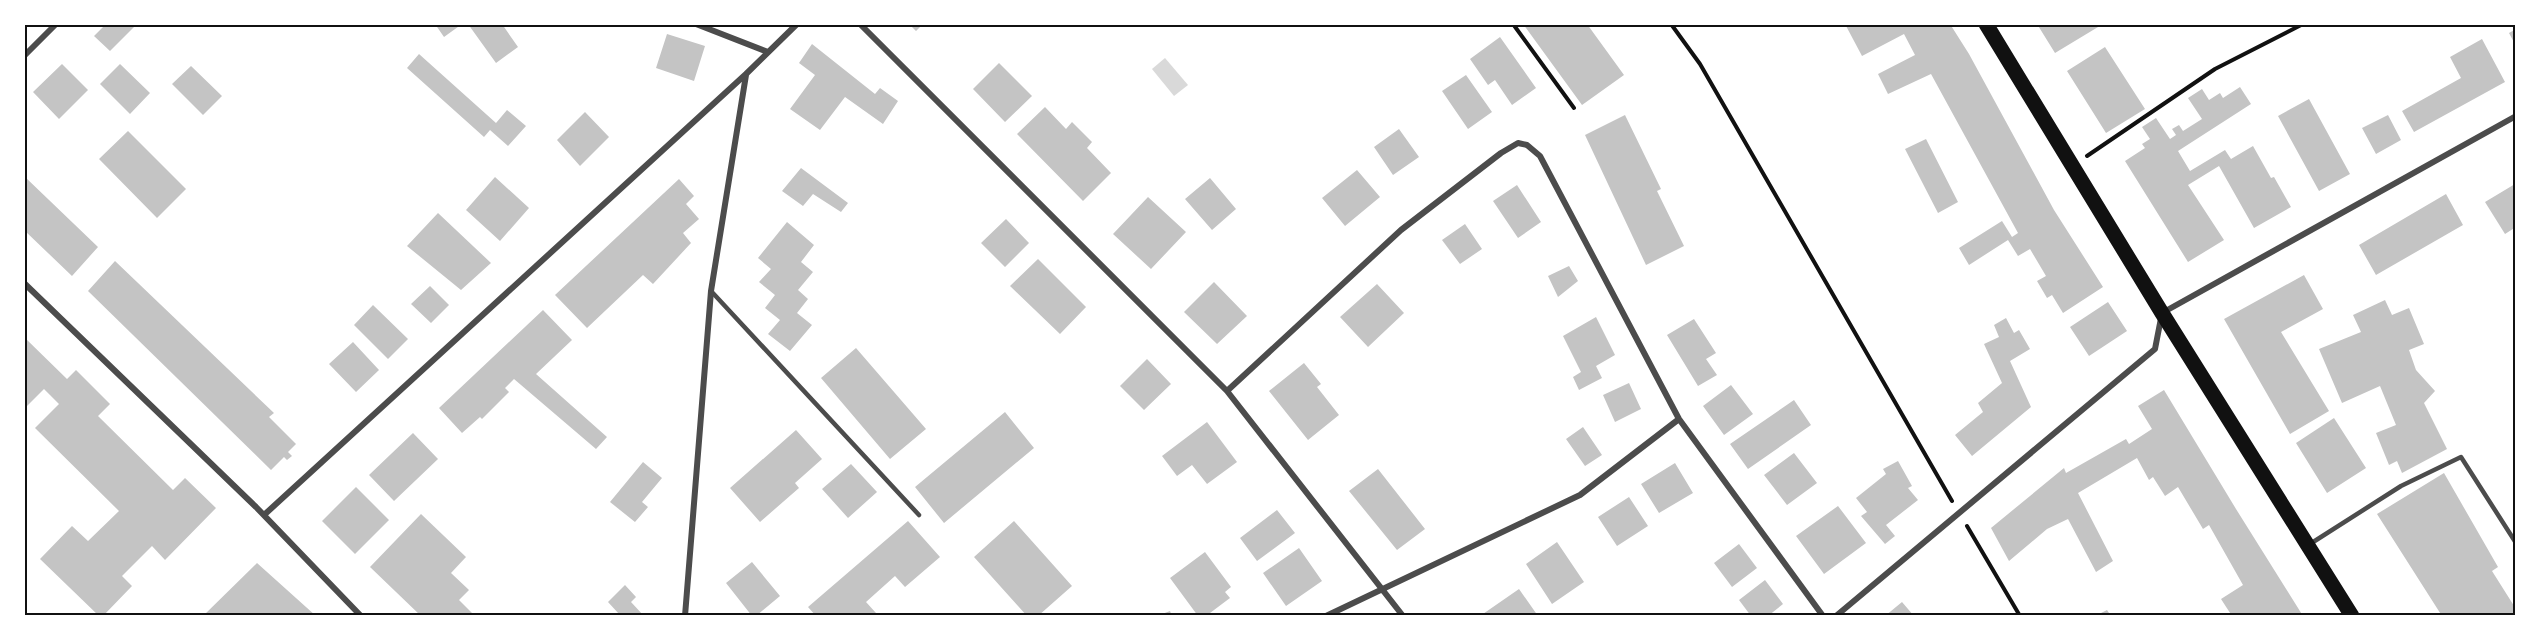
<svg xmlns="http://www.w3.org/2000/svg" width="2540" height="640" font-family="Cabin,sans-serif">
	<rect width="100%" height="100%" fill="#fff"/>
	<path fill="#d9d9d9" d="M1165,58L1188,85L1174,96L1152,69Z"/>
	<path fill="#c4c4c4" d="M106,24H131L134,27L110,51L94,36Z
		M435,24H462L444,37Z
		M468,24H502L518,47L496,63Z
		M909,24H923L916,31Z
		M1523,24H1587L1624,75L1582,105Z
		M1845,24H1950L1969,54L2054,210L2103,287L2063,313L2052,295L2047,298L2037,281L2046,276L2030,249L2018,256L2008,240L1969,265L1959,248L2002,221L2012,237L2018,233L1931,74L1888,94L1878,74L1915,55L1904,34L1862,56Z
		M2037,24H2103L2055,53Z
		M2516,29V46L2509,33Z
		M667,34L705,46L694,81L656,68Z
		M1500,37L1536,88L1512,105L1495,80L1488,85L1470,59Z
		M2482,39L2505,82L2414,132L2402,111L2461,78L2450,57Z
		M812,44L875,94L880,88L898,101L883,124L845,97L820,130L790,109L815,75L799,63Z
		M2105,47L2145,109L2106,133L2067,71Z
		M419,54L496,123L507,110L526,126L508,146L490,130L484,137L407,68Z
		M999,63L1032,96L1005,122L973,89Z
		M62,64L88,90L59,119L33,92Z
		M120,64L150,93L130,114L100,84Z
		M191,66L222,96L203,115L172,84Z
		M1466,75L1492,112L1468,129L1442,91Z
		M2240,87L2251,104L2178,151L2190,171L2225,150L2231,159L2253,146L2271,178L2274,177L2291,207L2254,228L2219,166L2188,185L2224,240L2188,262L2125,161L2145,148L2142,144L2150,139L2142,127L2156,118L2170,139L2176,135L2172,129L2179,125L2183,131L2202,119L2188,98L2202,89L2209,100L2220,93L2223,98Z
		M2309,99L2350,174L2319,191L2278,116Z
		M1045,107L1066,129L1072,122L1092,142L1087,148L1111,173L1083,201L1017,134Z
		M585,112L609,137L580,166L557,140Z
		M1625,115L1661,189L1657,191L1684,246L1646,265L1585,135Z
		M2388,115L2401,140L2376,154L2362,128Z
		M1399,129L1419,157L1393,175L1374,147Z
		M128,131L186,189L157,218L99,159Z
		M1926,139L1958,202L1938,213L1905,149Z
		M801,168L848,203L841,212L813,194L803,206L782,191Z
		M1357,170L1380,197L1345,226L1322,198Z
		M24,176L98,247L72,276L24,230Z
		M495,177L529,208L500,241L466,210Z
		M1210,178L1236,209L1212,230L1185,199Z
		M679,179L694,196L686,204L699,219L683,233L691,243L653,284L643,275L587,328L555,295Z
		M2515,184L2516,227L2505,234L2485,202Z
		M1517,185L1541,222L1518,238L1493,201Z
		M2446,194L2463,225L2376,275L2359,245Z
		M1148,197L1186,232L1151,269L1113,234Z
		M438,213L491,263L461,290L407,246Z
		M1006,219L1029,243L1005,267L981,243Z
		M787,222L814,245L801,262L813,272L798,290L808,299L797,313L812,325L790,351L768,334L780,320L765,308L775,295L759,282L771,269L758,258Z
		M1465,224L1482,249L1460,264L1442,240Z
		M1038,259L1086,307L1060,334L1010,286Z
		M115,261L274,413L269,417L296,444L288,452L292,456L287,460L284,457L271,470L88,291Z
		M1569,266L1578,281L1558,297L1548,276Z
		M2304,275L2323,309L2281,332L2329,411L2290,434L2224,319Z
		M1214,282L1247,316L1217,344L1184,312Z
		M1377,284L1404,313L1368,347L1340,317Z
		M430,286L449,305L431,323L411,304Z
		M2385,300L2392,315L2409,308L2424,344L2409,350L2416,370L2435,391L2424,403L2447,449L2402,473L2397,461L2389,465L2376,433L2396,425L2380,386L2342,403L2319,349L2361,332L2353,315Z
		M2108,302L2127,331L2089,356L2070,327Z
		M373,305L408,339L388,359L354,325Z
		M543,310L572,340L536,374L607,437L596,449L514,379L505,388L509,392L482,419L480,417L462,433L439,408Z
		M1596,317L1615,355L1596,366L1602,378L1579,390L1573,377L1581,372L1563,336Z
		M2006,318L2014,333L2019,330L2030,349L2010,361L2031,407L1972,456L1955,435L1983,412L1978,403L2002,383L1984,344L1999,337L1994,325Z
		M1694,319L1716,353L1706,359L1717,375L1698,386L1667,335Z
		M24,337L67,379L76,370L110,404L98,416L173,490L185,478L216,508L165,560L152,546L122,576L132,586L103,616H99L40,559L72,526L88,541L119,511L35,428L59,404L44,389L24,409Z
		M353,342L379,370L356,392L329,364Z
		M856,348L926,429L890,459L821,378Z
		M1147,359L1171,384L1144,410L1120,386Z
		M1304,363L1321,384L1317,387L1339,415L1308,440L1269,391Z
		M1629,383L1641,409L1615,422L1603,395Z
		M1731,385L1753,414L1724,435L1703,406Z
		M2164,390L2236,509L2303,616H2232L2221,599L2243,585L2209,525L2203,529L2178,487L2165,496L2153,477L2149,480L2137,458L2078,493L2113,561L2096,572L2068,519L2047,529L2009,561L1991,528L2064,468L2066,473L2126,439L2129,444L2152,429L2138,406Z
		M1794,400L1811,425L1748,469L1730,444Z
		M1005,412L1034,448L944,523L915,487Z
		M2334,418L2366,468L2327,493L2296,443Z
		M1207,422L1237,462L1207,484L1192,465L1177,476L1162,456Z
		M1583,427L1602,455L1585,466L1566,439Z
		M796,430L822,459L795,483L799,488L760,522L730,488Z
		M413,433L438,459L394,501L369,475Z
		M1794,453L1817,483L1787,505L1764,475Z
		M1898,461L1912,486L1908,488L1918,500L1886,525L1895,536L1885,544L1861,516L1867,512L1856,498L1886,474L1883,469Z
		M643,462L662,478L642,502L648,507L635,522L610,502Z
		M1675,463L1693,493L1659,513L1641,484Z
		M851,464L877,492L848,518L822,489Z
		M1378,469L1425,529L1397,550L1349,491Z
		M2444,473L2498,567L2492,571L2516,609V616H2442L2377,514Z
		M356,487L389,520L355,554L322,521Z
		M1629,497L1648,526L1617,546L1598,517Z
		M1838,506L1866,543L1824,574L1796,536Z
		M1277,510L1295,533L1257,561L1240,538Z
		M421,514L466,557L451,573L469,590L459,600L475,616H421L370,567Z
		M908,521L940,557L905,587L895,576L866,602L876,613L872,616H816L808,607Z
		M1014,521L1072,586L1038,616H1027L974,557Z
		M1557,542L1584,582L1552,604L1526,564Z
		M1739,544L1757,568L1732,587L1714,563Z
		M1299,548L1322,581L1286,606L1263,573Z
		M1205,552L1231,587L1225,592L1230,598L1206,616H1198L1170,578Z
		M752,562L780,596L756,616H752L726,583Z
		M257,563L316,616H203Z
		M1765,580L1783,604L1768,616H1751L1739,600Z
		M625,585L636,597L631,602L644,616H617L619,614L608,602Z
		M1519,589L1538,616H1480Z
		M1902,602L1914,616H1885Z
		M2107,610L2111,616H2095Z
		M1170,611L1172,616H1157Z"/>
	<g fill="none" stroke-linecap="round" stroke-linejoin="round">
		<path stroke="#111" stroke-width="4" d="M1513,24L1574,108
			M1671,24L1700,64L1952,501
			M2087,156L2215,69L2303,24
			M1967,526L2020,616"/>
		<path stroke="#4c4c4c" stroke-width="4.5" d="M711,291L919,515
			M2310,544L2401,486L2461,457L2516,543"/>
		<path stroke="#4c4c4c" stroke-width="6" d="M696,24L768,52
			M860,24L1227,391L1403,616
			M24,56L56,24
			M24,283L256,507L361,616
			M1227,391L1401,230L1501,153L1518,143L1527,145L1540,156L1679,419L1823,616
			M264,515L746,74L797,24
			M685,616L711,291L746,75
			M1326,616L1580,495L1679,419
			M1836,616L2155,349L2162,313L2516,116"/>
		<path stroke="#111" stroke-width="15" d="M1986,24L2162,313L2352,616"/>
	</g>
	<rect width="2540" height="640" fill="none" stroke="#ffffff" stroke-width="51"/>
	<rect x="26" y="26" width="2488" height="588" fill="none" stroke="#111" stroke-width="2"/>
</svg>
